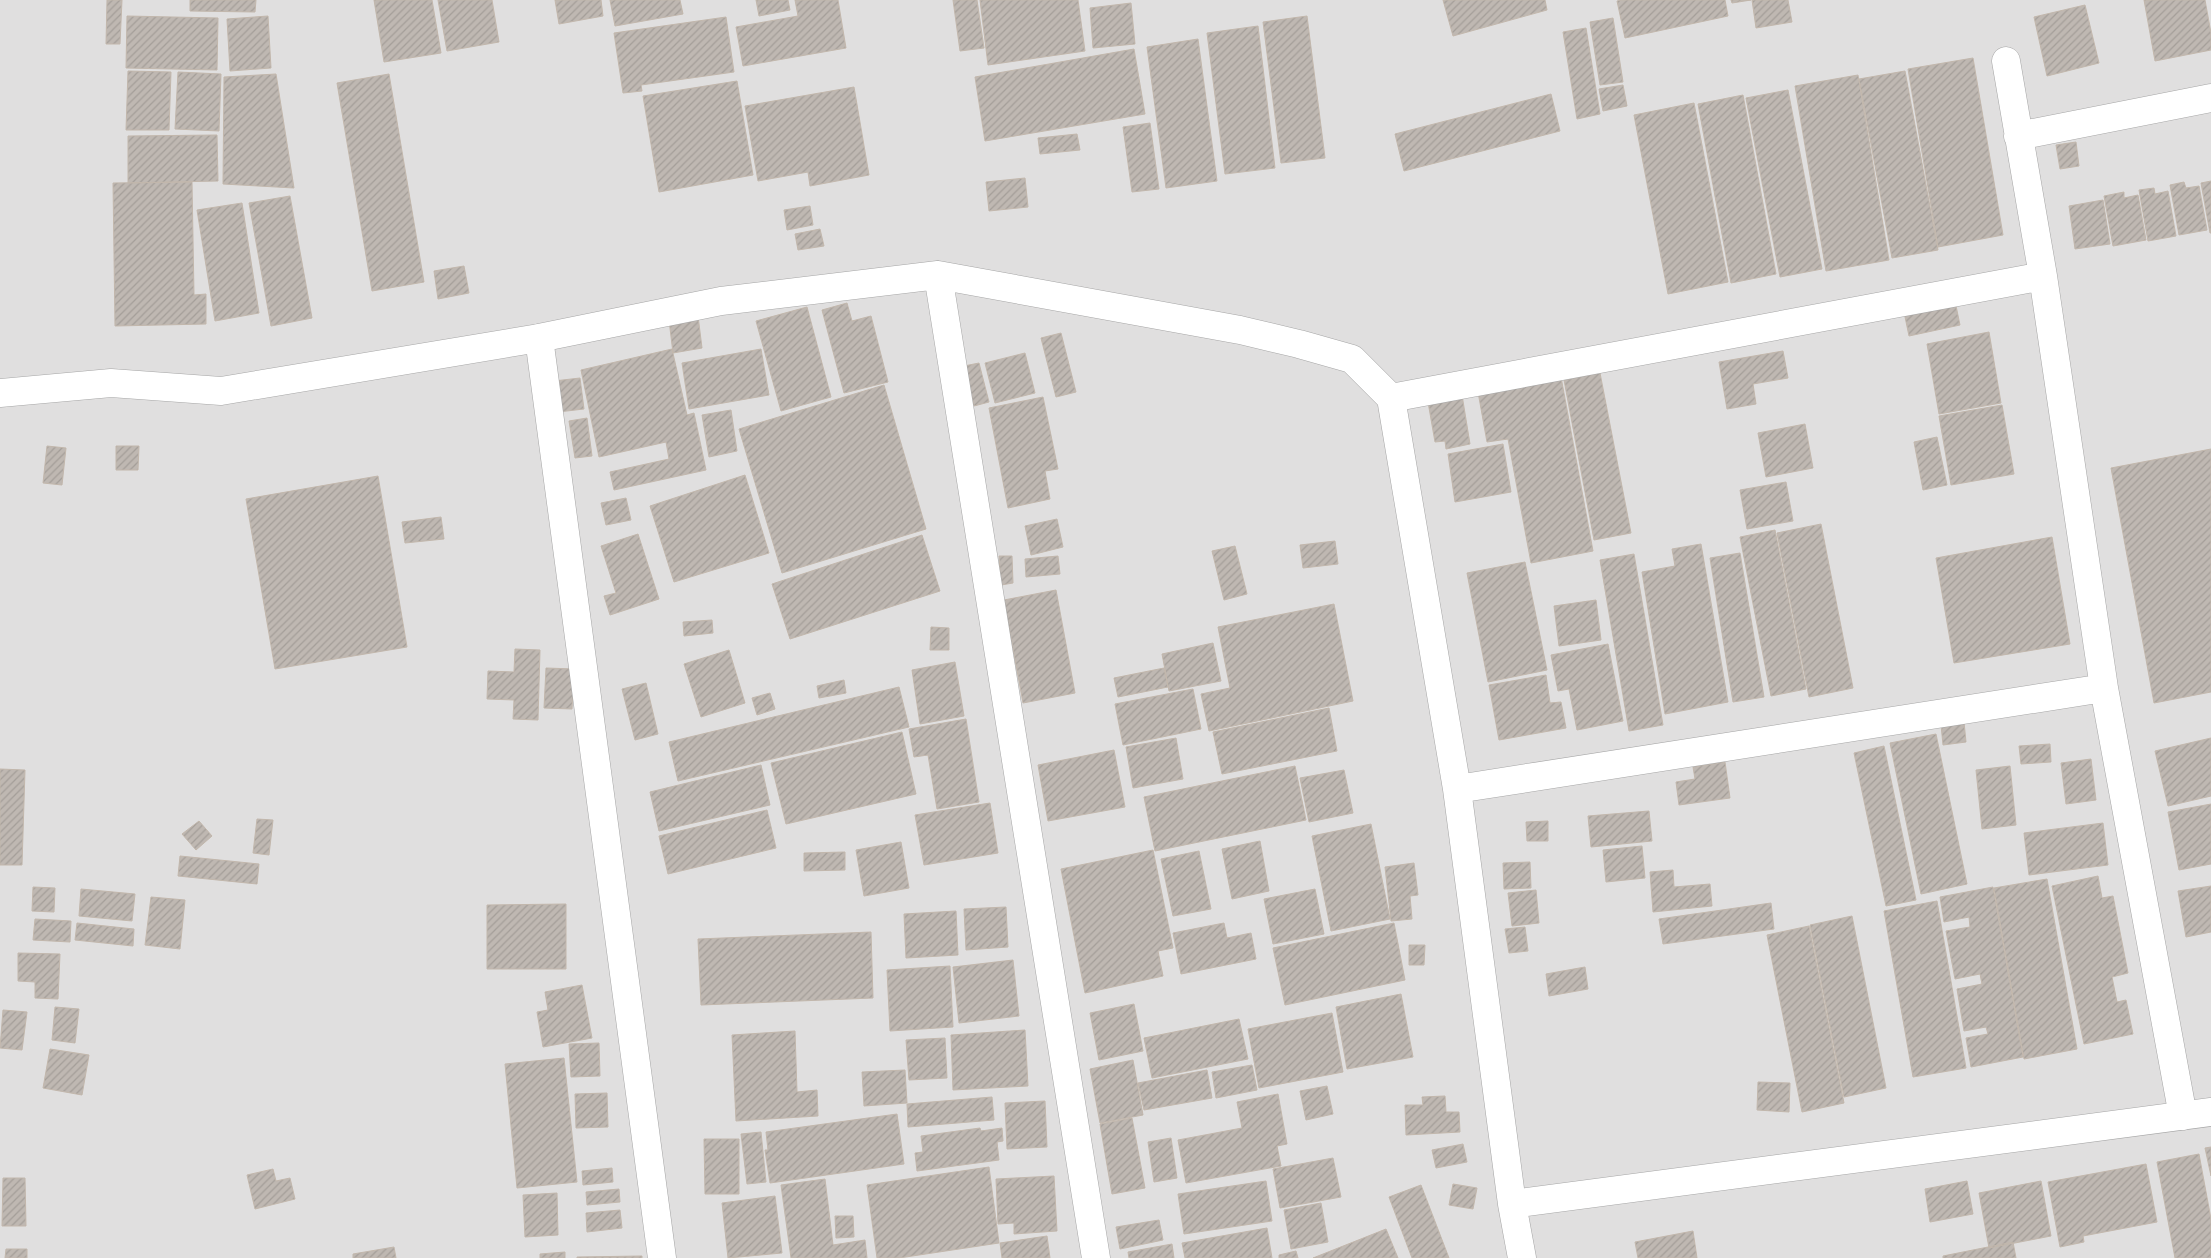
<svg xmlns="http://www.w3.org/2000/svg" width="2211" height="1258" font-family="'Work Sans',sans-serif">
	<defs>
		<pattern id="building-hatch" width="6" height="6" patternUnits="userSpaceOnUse" patternTransform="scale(1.25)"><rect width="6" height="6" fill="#bfb8b2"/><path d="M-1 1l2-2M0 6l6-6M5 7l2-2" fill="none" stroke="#a49e99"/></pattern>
	</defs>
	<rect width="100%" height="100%" fill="#f1efe9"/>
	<path fill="#e0dfdf" d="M0,0H2211V1258H0Z"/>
	<path fill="url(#building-hatch)" stroke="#c2b7ac" d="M107,0H122L120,44H106Z
		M190,0H256L255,12L190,11Z
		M374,0H432L441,53L384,62Z
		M438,0H492L499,42L447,51Z
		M555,0H601L603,16L559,24Z
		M610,0H680L683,14L615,26Z
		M756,0H788L790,10L759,16Z
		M795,0H838L846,48L743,66L736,27L798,16Z
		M953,0H977L984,48L960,51Z
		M980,0H1078L1085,51L988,65Z
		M1443,0H1545L1547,10L1453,36Z
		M1621,0H1725L1728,16L1625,38L1617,1Z
		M1731,0H1751L1732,3Z
		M1752,0H1788L1792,22L1756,28Z
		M2144,0H2205L2211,33V50L2155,61Z
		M1131,3L1135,44L1093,48L1090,8Z
		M2085,5L2099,63L2047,76L2034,17Z
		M127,16L218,18L217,70L126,68Z
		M268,16L271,68L230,71L227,19Z
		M1307,16L1325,158L1281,163L1263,22Z
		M726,17L734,72L641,85L642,91L623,93L614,33Z
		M1613,18L1623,82L1600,85L1590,22Z
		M1258,26L1275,168L1225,174L1207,33Z
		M1586,28L1600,114L1577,119L1563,32Z
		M1198,39L1217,181L1166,188L1147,47Z
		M1134,49L1145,114L985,141L975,77Z
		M1973,58L2003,235L1938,247L1908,69Z
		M128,71L171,72L169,130H126Z
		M1905,71L1938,250L1892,258L1859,79Z
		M178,72L221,74L219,131L175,129Z
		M276,74L294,188L223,184L224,77Z
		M389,74L424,282L372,291L337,83Z
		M1858,75L1889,260L1826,271L1795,86Z
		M737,81L753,175L659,192L643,96Z
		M1623,85L1627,106L1603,111L1599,89Z
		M854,87L869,175L810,186L808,172L758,181L745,106Z
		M1788,90L1822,269L1780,277L1746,98Z
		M1551,94L1560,131L1404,171L1395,134Z
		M1743,95L1776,274L1731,283L1698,104Z
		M1694,103L1728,282L1668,294L1634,115Z
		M1150,123L1159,189L1132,192L1123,127Z
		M1077,134L1080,150L1040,154L1038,138Z
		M217,135L218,181L128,183V136Z
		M2076,142L2079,166L2060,169L2056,145Z
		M1025,178L1028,207L989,211L986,182Z
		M2211,181V233H2210L2201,183Z
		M192,182L194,295L206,294V324L115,326L113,183Z
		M2184,182L2186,188L2199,186L2207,230L2179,235L2170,185Z
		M2154,188L2155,194L2168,191L2176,236L2148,241L2139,190Z
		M2124,192V198L2138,195L2146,240L2113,246L2104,196Z
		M290,196L312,318L271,326L249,203Z
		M2103,200L2110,244L2075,249L2069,206Z
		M242,203L259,313L215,321L197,210Z
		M810,206L813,225L787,230L784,210Z
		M820,229L824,246L798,250L795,234Z
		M464,266L469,293L438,299L434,271Z
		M1955,301L1960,325L1909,336L1904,312Z
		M847,303L852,321L871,316L888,382L844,393L822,310Z
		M807,307L831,397L781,411L756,321Z
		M698,316L702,348L673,353L669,320Z
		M1989,332L2001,403L1939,414L1927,344Z
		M1061,333L1076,392L1056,397L1041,338Z
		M672,349L687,415L694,413L706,470L614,490L610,472L669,459L666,442L599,457L581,370Z
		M761,349L769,395L689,409L682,363Z
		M1783,351L1788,378L1753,384L1756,404L1727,409L1719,362Z
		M1025,353L1035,393L995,403L985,363Z
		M979,363L989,402L974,406L964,366Z
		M1600,373L1631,533L1594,540L1564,380Z
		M1561,377L1593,551L1531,563L1508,439L1487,442L1478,392Z
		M580,378L584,409L558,412L554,381Z
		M884,385L926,529L782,573L739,429Z
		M1462,395L1470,444L1446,449L1445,441L1435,442L1428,402Z
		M1043,397L1058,469L1045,471L1050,499L1008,508L989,408Z
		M2002,405L2014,474L1951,485L1939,416Z
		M731,410L737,451L709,457L702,415Z
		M587,418L592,456L575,458L569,421Z
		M1805,424L1813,468L1766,477L1758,433Z
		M1937,437L1947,485L1923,490L1914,442Z
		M1503,444L1511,492L1455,502L1448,454Z
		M47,446L66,448L62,485L43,483Z
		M116,446H139L138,470H116Z
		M2211,449V692L2154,703L2111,468Z
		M745,475L769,553L674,582L650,506Z
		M378,476L407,647L275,669L246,499Z
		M1786,482L1793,521L1747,529L1740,490Z
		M626,498L631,520L606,525L601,503Z
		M441,517L444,539L405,543L402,522Z
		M1057,519L1063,547L1031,555L1025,526Z
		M1821,524L1853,688L1809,697L1777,533Z
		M1775,530L1806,689L1771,696L1740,537Z
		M638,534L659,599L610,615L604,596L616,593L601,546Z
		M922,535L940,591L790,639L772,584Z
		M2052,537L2070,644L1954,663L1936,558Z
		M1335,541L1338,564L1303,568L1300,545Z
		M1701,544L1728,702L1665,714L1642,572L1675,566L1672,549Z
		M1235,546L1247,594L1224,600L1212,551Z
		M1740,553L1764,697L1733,702L1710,558Z
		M1634,554L1663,725L1629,731L1600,560Z
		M999,556H1012L1013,583L1001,585Z
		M1058,556L1060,574L1026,577L1025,559Z
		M1525,562L1547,670L1488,682L1467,573Z
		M1056,590L1075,693L1023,703L1004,600Z
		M1596,600L1601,640L1559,646L1554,606Z
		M1334,604L1353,701L1209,731L1201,694L1230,688L1218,627Z
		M712,620L713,633L684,636L683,622Z
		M931,627L949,628V650H930Z
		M1213,643L1221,681L1169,691L1162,654Z
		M1608,644L1623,721L1577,730L1569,689L1558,691L1551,655Z
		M515,649L540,650L538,720L513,719L514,700L487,699L488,671L514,672Z
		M729,650L745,703L701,717L684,664Z
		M955,662L964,716L920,724L912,670Z
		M546,668L574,669L572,709L544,708Z
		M1164,668L1168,687L1118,697L1114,678Z
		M1546,675L1550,703L1561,702L1566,728L1499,740L1489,685Z
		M844,680L846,693L819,698L817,686Z
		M646,683L658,734L635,740L622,689Z
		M899,687L909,727L678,781L669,742Z
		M1193,689L1201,729L1123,745L1115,704Z
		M770,693L775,709L757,715L752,698Z
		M1329,708L1337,751L1222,774L1213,732Z
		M966,719L979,802L937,809L928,755L914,757L909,729Z
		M1964,722L1966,742L1943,745L1941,725Z
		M902,732L916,794L786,824L771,763Z
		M1936,734L1967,884L1921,894L1890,743Z
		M1176,738L1183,779L1133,788L1126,747Z
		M2211,738V796L2168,806L2155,751Z
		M2050,744L2051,762L2021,764L2019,746Z
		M1884,746L1916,900L1886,906L1854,753Z
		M1114,750L1125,807L1048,821L1038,765Z
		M2091,759L2096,800L2066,804L2061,763Z
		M1725,762L1730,798L1679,805L1676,782L1695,779L1693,767Z
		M761,765L770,805L659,831L650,792Z
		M1295,766L1306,820L1155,851L1144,797Z
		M2010,766L2016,825L1982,829L1976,770Z
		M0,769L25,770L22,865H0Z
		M1344,770L1353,813L1309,822L1300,778Z
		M990,803L998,853L924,865L915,815Z
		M2211,804V864L2179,870L2168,812Z
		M767,810L776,848L668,874L659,836Z
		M1649,811L1652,841L1591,847L1588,816Z
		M257,819L273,820L269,855L253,853Z
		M199,821L212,836L196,850L182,834Z
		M1548,821V841H1527L1526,822Z
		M2103,823L2108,865L2029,875L2024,833Z
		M1371,824L1390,919L1331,931L1312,836Z
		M1260,841L1269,891L1232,899L1222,849Z
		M901,842L909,888L864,896L856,850Z
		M1642,846L1645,878L1606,882L1603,850Z
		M1153,850L1173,948L1158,951L1163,976L1085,993L1061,869Z
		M1199,851L1211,909L1173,916L1161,859Z
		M845,852V870L804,871V853Z
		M180,856L259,864L257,884L178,876Z
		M1530,862L1531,888L1504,889L1503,863Z
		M1414,863L1418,895L1410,896L1412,919L1391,921L1385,867Z
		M1673,870L1674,887L1710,884L1712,906L1653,912L1650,872Z
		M2098,876L2102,898L2113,896L2128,973L2112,977L2117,1002L2126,1000L2133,1034L2084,1044L2052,886Z
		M2047,879L2077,1049L2024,1059L1994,888Z
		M2211,886V932L2186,937L2178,891Z
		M33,887L55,888L54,912L32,911Z
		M1993,887L2023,1057L1971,1067L1966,1038L1988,1034L1986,1027L1964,1031L1957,989L1982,984L1980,974L1955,979L1946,931L1970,927L1969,917L1944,922L1940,897Z
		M81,889L135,894L132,921L79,916Z
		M1315,889L1324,934L1273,944L1264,899Z
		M1536,890L1539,923L1512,926L1508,893Z
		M151,897L185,900L180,949L145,945Z
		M1937,901L1966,1068L1913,1077L1884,911Z
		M1771,903L1774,929L1663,944L1659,919Z
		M566,904V969H487V905Z
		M1006,907L1008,947L966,950L964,909Z
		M956,911L958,955L906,958L904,914Z
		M1852,916L1886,1088L1844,1097L1810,925Z
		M35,919L71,921L70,942L33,940Z
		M77,923L134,929L133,946L75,940Z
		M1224,923L1227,938L1251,933L1256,959L1181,974L1173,933Z
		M1394,923L1405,980L1285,1005L1273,948Z
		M1809,926L1844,1103L1802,1112L1767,935Z
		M1525,927L1528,951L1509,953L1505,929Z
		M871,932L873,998L701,1005L698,939Z
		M1409,945H1425L1424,965H1409Z
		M18,953L60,954L58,999L35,998V982L18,981Z
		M1013,960L1019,1016L959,1023L953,967Z
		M950,966L953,1027L890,1031L887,970Z
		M1585,967L1588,989L1549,996L1546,974Z
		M582,985L592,1038L543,1047L537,1012L548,1010L545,992Z
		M1401,994L1413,1057L1347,1069L1336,1007Z
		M1134,1004L1143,1051L1099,1060L1090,1013Z
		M55,1007L79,1009L75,1043L52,1040Z
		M3,1010L27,1012L22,1050L0,1048Z
		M1332,1013L1343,1072L1259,1088L1248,1029Z
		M1239,1019L1248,1059L1152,1078L1144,1038Z
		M1025,1030L1028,1086L953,1090L951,1035Z
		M795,1031L797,1092L817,1090L818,1116L736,1121L732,1035Z
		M945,1038L947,1078L909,1080L906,1040Z
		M599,1043L600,1076L571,1077L569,1044Z
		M50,1049L89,1055L82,1095L43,1088Z
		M564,1058L577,1182L517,1188L505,1064Z
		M1133,1060L1143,1115L1100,1123L1090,1069Z
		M1252,1065L1257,1090L1216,1098L1212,1072Z
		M905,1070L907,1103L864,1106L862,1072Z
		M1207,1070L1212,1098L1144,1110L1138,1083Z
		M1758,1082L1790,1083L1789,1112L1757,1110Z
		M1327,1086L1333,1114L1306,1120L1300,1091Z
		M607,1093L608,1127L576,1128L575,1094Z
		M1278,1094L1287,1144L1277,1146L1281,1166L1186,1183L1178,1140L1242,1128L1237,1102Z
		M1445,1096L1446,1112H1459L1460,1132L1406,1135L1405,1105H1423L1422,1097Z
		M992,1097L994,1120L908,1127L907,1104Z
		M1045,1101L1047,1147L1007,1149L1005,1103Z
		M897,1114L904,1164L770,1183L765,1150H768L766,1132Z
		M1132,1118L1145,1188L1112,1194L1100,1124Z
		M980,1128L981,1131L1002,1128L1003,1141L997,1142L999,1160L917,1171L915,1153L923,1152L921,1136Z
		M761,1132L766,1182L747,1184L741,1134Z
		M1171,1138L1177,1178L1154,1182L1148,1142Z
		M704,1139H739V1194H705Z
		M1463,1144L1467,1162L1436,1168L1432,1150Z
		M2211,1147V1176L2205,1148Z
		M2199,1154L2211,1219V1258H2175L2157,1162Z
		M1333,1158L1341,1197L1280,1208L1273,1169Z
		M2146,1164L2157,1222L2083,1236L2084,1242L2060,1247L2048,1182Z
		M989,1167L999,1243L899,1258H877L867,1185Z
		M612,1168L613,1182L583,1185L582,1171Z
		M273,1169L276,1181L290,1178L295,1199L255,1209L247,1175Z
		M1054,1176L1057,1231L1014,1234V1223L998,1224L996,1179Z
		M3,1178H25L26,1226H2Z
		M825,1179L833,1245L865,1240L867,1258H791L781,1185Z
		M1266,1181L1272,1221L1184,1234L1178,1194Z
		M1967,1181L1973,1214L1930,1222L1925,1189Z
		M2041,1181L2051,1236L1989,1248L1979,1193Z
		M1453,1184L1477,1188L1473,1209L1449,1205Z
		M1421,1185L1449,1258H1412L1389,1197Z
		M619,1189L620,1202L587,1205L586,1192Z
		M557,1193L558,1235L525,1237L523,1195Z
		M775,1196L782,1253L728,1258L722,1203Z
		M1321,1203L1328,1242L1291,1249L1284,1210Z
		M620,1210L622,1228L587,1232L586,1213Z
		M835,1216H853L854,1237L836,1238Z
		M1159,1220L1163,1240L1120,1249L1116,1227Z
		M1267,1228L1272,1258H1185L1182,1243Z
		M1386,1229L1398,1258H1313Z
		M1693,1231L1697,1258H1638L1635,1242Z
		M1047,1236L1050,1258H1002L1000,1243Z
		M2013,1242L2016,1258H1943V1256Z
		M1172,1244L1174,1258H1129L1128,1252Z
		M394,1247L396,1258H353V1254Z
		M6,1249H27V1258H5Z
		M1296,1251L1298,1258H1279V1255Z
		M565,1252V1258H540V1254Z
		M642,1256V1258H577V1257Z"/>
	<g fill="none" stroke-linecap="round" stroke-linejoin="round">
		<defs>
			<path id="street" d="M2006,61L2043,276L2104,688L2183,1116
				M2018,136L2211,98
				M938,275L1096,1258
				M539,338L662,1258
				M0,393L111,383L221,391L539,338L721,301L938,275L1240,330L1299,344L1352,359L1391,398L1457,789L1512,1204L1522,1258
				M1391,398L2043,276
				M1457,789L2104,688
				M1512,1204L2211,1112"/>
		</defs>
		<use href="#street" stroke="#a6a6a6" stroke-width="29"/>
		<use href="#street" stroke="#fff" stroke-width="28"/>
	</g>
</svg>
